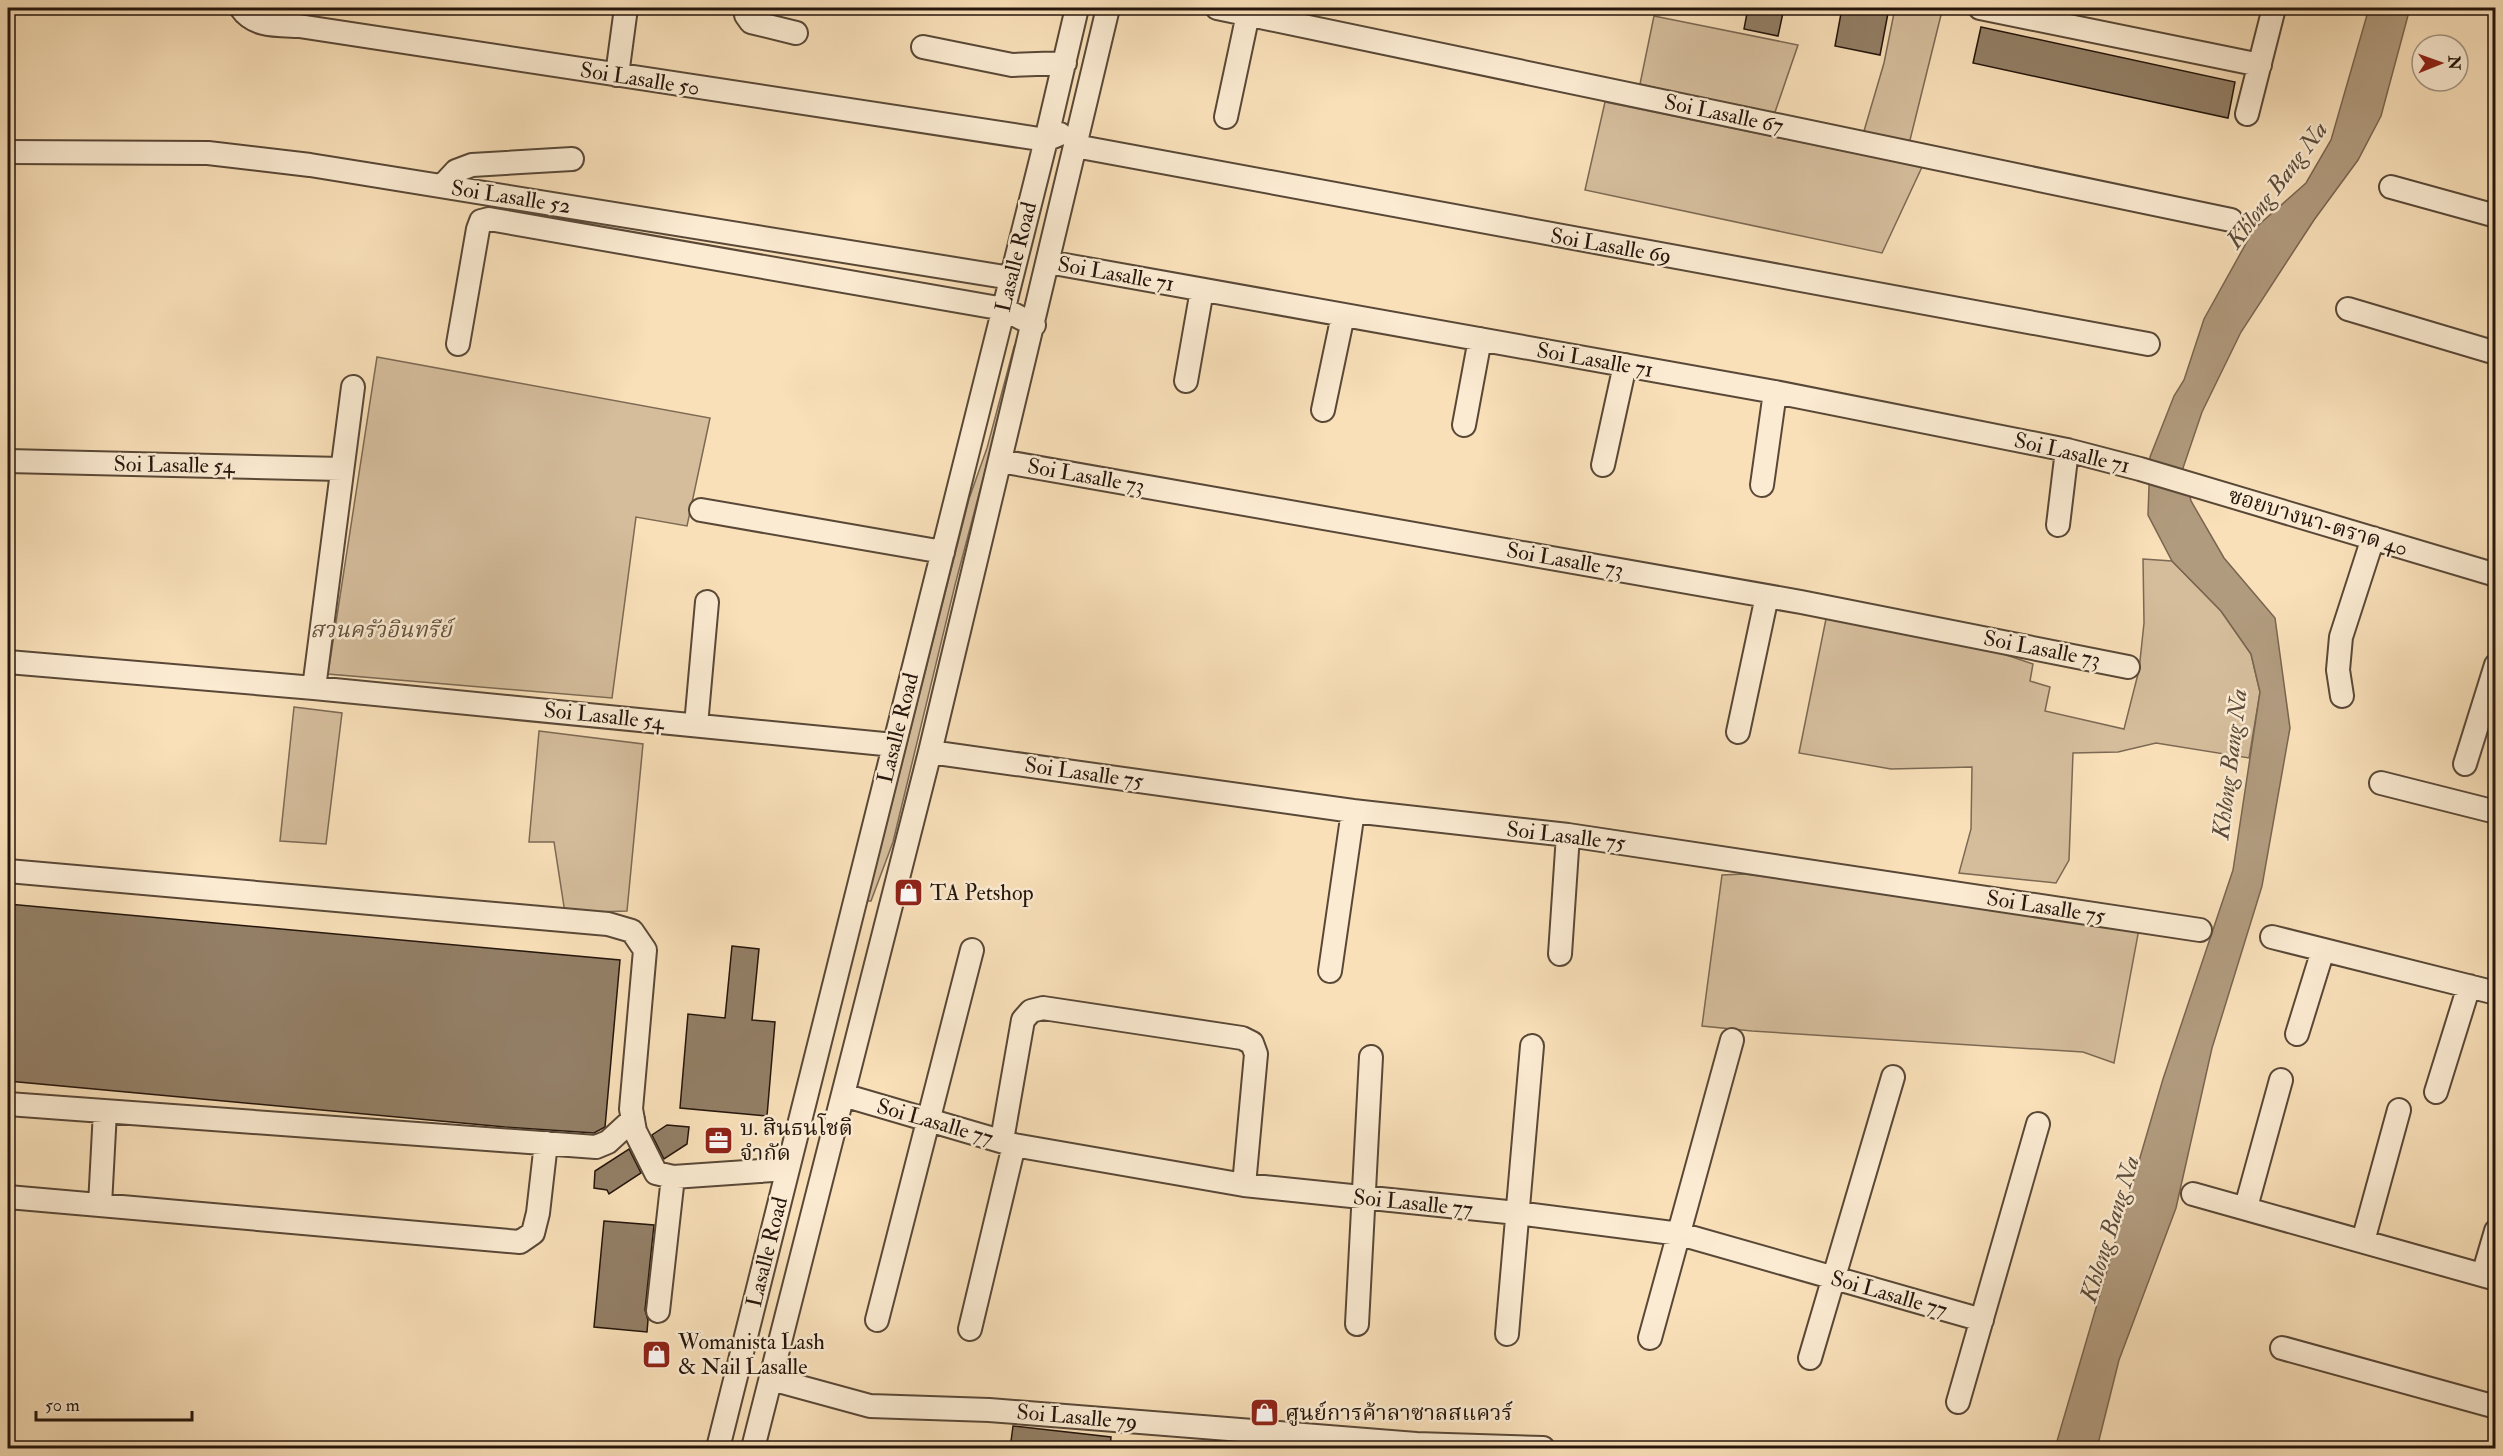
<svg xmlns="http://www.w3.org/2000/svg" width="2503" height="1456" font-family="'IM FELL Double Pica','Noto Serif Thai',serif">
	<rect width="100%" height="100%" fill="#f9e0b9"/>
	<filter id="stains"><feTurbulence type="fractalNoise" baseFrequency=".00333" numOctaves="4"/><feColorMatrix values="0 0 0 0 .2 0 0 0 0 .09 0 0 0 0 .02 0 0 0 .5 -.17"/></filter>
	<radialGradient id="worn" r=".72"><stop offset=".6" stop-color="#630" stop-opacity="0"/><stop offset="1" stop-color="#630" stop-opacity=".3"/></radialGradient>
	<path fill="#d5bd9c" stroke="#7c6954" stroke-width="1.5" d="M1895,8H1927L1942,11L1909,144L1864,131L1884,63Z
		M1654,16L1798,45L1774,115L1640,84Z
		M1605,102L1922,167L1882,253L1585,190Z
		M1014,347L1017,350L955,585L893,842L871,901H867L969,499L987,448Z
		M377,357L710,418L687,526L636,517L612,698L328,674Z
		M2143,559L2172,561L2221,611L2251,654L2260,692L2249,758L2156,743L2118,752L2073,753L2069,860L2056,883L1959,873L1971,829L1972,767L1891,769L1799,753L1827,614L1962,640L2033,664L2030,681L2050,687L2045,711L2124,729L2139,670L2144,623Z
		M294,707L342,713L326,844L280,841Z
		M539,731L643,744L627,911L565,913L554,842H529Z
		M1744,874L1944,900L2139,929L2114,1063L2083,1052L1752,1031L1702,1026L1722,875Z"/>
	<path fill="#b19b7e" stroke="#796550" stroke-width="1.5" d="M2369,8H2410L2381,116L2358,160L2314,220L2241,332L2202,412L2183,468L2191,501L2224,558L2275,618L2290,728L2262,886L2212,1048L2176,1208L2119,1360L2097,1448H2055L2163,1079L2233,870L2260,692L2251,654L2221,611L2172,561L2148,515L2150,457L2174,396L2184,380L2204,319L2254,229L2306,183L2331,140Z"/>
	<path fill="#937f66" stroke="#24150c" stroke-width="1.5" d="M1748,8H1784L1778,36L1744,29Z
		M1842,8H1889L1880,55L1835,46Z
		M1981,27L2235,82L2228,118L1973,63Z
		M8,904L620,960L605,1127L594,1133L505,1127L8,1081Z
		M732,946L759,949L752,1020L775,1022L767,1116L680,1108L688,1014L725,1018Z
		M667,1125L689,1127L687,1144L664,1159L652,1135Z
		M629,1149L641,1173L609,1194L607,1190L594,1188L595,1171Z
		M604,1221L654,1225L645,1310L648,1320L647,1332L594,1327Z
		M1013,1426L1111,1437L1110,1449H1010Z"/>
	<g fill="none" stroke-linecap="round" stroke-linejoin="round">
		<defs>
			<path id="minor" d="M241,8C254,27 277,25 299,26L1046,140L1060,134
				M745,8L746,15L751,22L796,33
				M1217,8L2231,220
				M1980,8L2260,65
				M923,47L1012,65L1065,63
				M617,75L626,8
				M2247,114L2274,8
				M1226,117L1248,14
				M1075,146L2148,344
				M8,152L208,153L310,165L1011,278
				M442,186L456,171L472,165L572,159
				M2391,187L2496,216
				M1048,262L1775,392L2067,450L2140,469L2496,575
				M2348,309L2496,353
				M458,344L478,229L481,221L489,219L1004,309L1034,325
				M1186,381L1202,290
				M1323,410L1343,315
				M1464,425L1480,339
				M8,461L341,469
				M1000,461L1801,602L2128,667
				M1603,465L1625,365
				M1762,485L1775,392
				M701,510L943,552
				M2058,525L2067,450
				M8,662L314,688L894,745
				M314,688L353,387
				M2342,696L2338,670L2341,637L2373,538
				M696,725L707,602
				M1738,732L1767,596
				M930,752L1353,811L1568,835L2200,930
				M2465,764L2496,665
				M2381,783L2496,812
				M8,871L608,924L632,931L645,950L631,1109L635,1131L656,1173L673,1177L788,1169
				M2272,937L2496,993
				M1560,954L1568,835
				M1330,971L1353,811
				M2297,1034L2323,950
				M2436,1092L2469,986
				M843,1095L1014,1145L1244,1185L1517,1213L1680,1234L1982,1320
				M8,1104L596,1147L608,1142L633,1119
				M1002,1140L1023,1020L1031,1011L1043,1008L1242,1038L1252,1043L1256,1054L1244,1185
				M2193,1194L2496,1279
				M8,1197L520,1242L533,1233L538,1213L546,1143
				M100,1205L105,1111
				M2246,1207L2281,1080
				M2363,1241L2399,1110
				M2483,1275L2496,1231
				M658,1311L673,1177
				M877,1320L972,950
				M1357,1324L1371,1057
				M970,1329L1014,1145
				M1507,1334L1532,1046
				M1650,1338L1732,1040
				M2282,1348L2496,1407
				M1810,1358L1893,1077
				M771,1379L870,1406L989,1410L1416,1444L1420,1448
				M1958,1402L2038,1124
				M1416,1444L1543,1448
				M718,1448L1046,140L1077,8
				M753,1448L930,752L1108,8"/>
		</defs>
		<use href="#minor" stroke="#594837" stroke-width="26"/>
		<use href="#minor" stroke="#fbebd2" stroke-width="22"/>
	</g>
	<defs>
		<symbol id="shop-square" viewBox="-11 -11 22 22"><rect x="-9" y="-9" width="18" height="18" rx="4" fill="#8f2418" stroke="#fbebd2"/><path d="M-5-2.5h2.3a2.7 3.5 0 0 1 5.4 0H5L5.5 6h-11ZM-1.5-2.5h3a1.5 2.3 0 0 0-3 0Z" fill="#fff"/></symbol>
		<symbol id="office-square" viewBox="-11 -11 22 22"><rect x="-9" y="-9" width="18" height="18" rx="4" fill="#8f2418" stroke="#fbebd2"/><path d="M-6-3h4V-5.5h4V-3h4V5H-6ZM-1-4.5V-3h2v-1.5ZM-6 0V1H6V0Z" fill="#fff"/></symbol>
	</defs>
	<g fill-rule="evenodd">
		<use href="#shop-square" x="892" y="876" width="33" height="33"/>
		<use href="#office-square" x="702" y="1124" width="33" height="33"/>
		<use href="#shop-square" x="640" y="1338" width="33" height="33"/>
		<use href="#shop-square" x="1248" y="1396" width="33" height="33"/>
	</g>
	<g text-anchor="middle" dominant-baseline="central" stroke-width="5" stroke-linejoin="round" paint-order="stroke">
		<g font-size="22" fill="#24150c" stroke="#fbebd2">
			<text transform="translate(640 79) rotate(9)">Soi Lasalle 50</text>
			<text transform="translate(1724 114) rotate(12)">Soi Lasalle 67</text>
			<text transform="translate(511 197) rotate(9)">Soi Lasalle 52</text>
			<text transform="translate(1611 246) rotate(10)">Soi Lasalle 69</text>
			<text transform="translate(1016 257) rotate(-76)">Lasalle Road</text>
			<text transform="translate(1116 274) rotate(10)">Soi Lasalle 71</text>
			<text transform="translate(1595 360) rotate(10)">Soi Lasalle 71</text>
			<text transform="translate(2072 453) rotate(13)">Soi Lasalle 71</text>
			<text transform="translate(174 465) rotate(1)">Soi Lasalle 54</text>
			<text transform="translate(1086 476) rotate(10)">Soi Lasalle 73</text>
			<text transform="translate(2318 522) rotate(17)">ซอยบางนา-ตราด 40</text>
			<text transform="translate(1565 560) rotate(10)">Soi Lasalle 73</text>
			<text transform="translate(2042 649) rotate(11)">Soi Lasalle 73</text>
			<text transform="translate(604 716) rotate(6)">Soi Lasalle 54</text>
			<text transform="translate(898 728) rotate(-76)">Lasalle Road</text>
			<text transform="translate(1084 773) rotate(8)">Soi Lasalle 75</text>
			<text transform="translate(1566 836) rotate(7)">Soi Lasalle 75</text>
			<text transform="translate(2046 907) rotate(9)">Soi Lasalle 75</text>
			<text transform="translate(935 1122) rotate(16)">Soi Lasalle 77</text>
			<text transform="translate(1413 1203) rotate(6)">Soi Lasalle 77</text>
			<text transform="translate(767 1252) rotate(-76)">Lasalle Road</text>
			<text transform="translate(1889 1294) rotate(16)">Soi Lasalle 77</text>
			<text transform="translate(1077 1417) rotate(5)">Soi Lasalle 79</text>
		</g>
		<g font-size="22" font-style="italic" fill="#62503e" stroke="#fbebd2">
			<text x="381" y="630">สวนครัวอินทรีย์</text>
		</g>
		<g font-size="22" fill="#24150c" stroke="#fbebd2" text-anchor="start">
			<text x="930" y="893">TA Petshop</text>
			<text x="740" y="1128">บ. สินธนโชติ<tspan x="740" dy="25">จำกัด</tspan></text>
			<text x="678" y="1342">Womanista Lash<tspan x="678" dy="25">&amp; Nail Lasalle</tspan></text>
			<text x="1285" y="1413">ศูนย์การค้าลาซาลสแควร์</text>
		</g>
		<g font-size="24" font-style="italic" fill="#5c4b3a" stroke="#fbebd2">
			<text transform="translate(2277 185) rotate(-53)">Khlong Bang Na</text>
			<text transform="translate(2230 764) rotate(-83)">Khlong Bang Na</text>
			<text transform="translate(2110 1229) rotate(-73)">Khlong Bang Na</text>
		</g>
	</g>
	<rect width="2503" height="1456" fill="none" stroke="#f9e0b9" stroke-width="30"/>
	<rect x="9" y="9" width="2485" height="1438" fill="none" stroke="#24150c" stroke-width="3"/>
	<rect x="15" y="15" width="2473" height="1426" fill="none" stroke="#24150c" stroke-width="1.5"/>
	<g transform="translate(2440 63) rotate(89)"><circle r="28" fill="#fbebd2" stroke="#a59583" stroke-width="1.5"/>
	<path d="M0-4.5L10 22L0 15L-10 22Z" fill="#8f2418"/>
	<text y="-9" font-size="16" font-weight="bold" text-anchor="middle" fill="#24150c">N</text>
	</g>
	<path d="M36 1411v9h156v-9" fill="none" stroke="#24150c" stroke-width="3"/>
	<text x="45" y="1411" font-size="18" fill="#24150c" stroke="#fbebd2" stroke-width="4.5" paint-order="stroke">50 m</text>
	<rect width="100%" height="100%" filter="url(#stains)"/>
	<rect width="100%" height="100%" fill="url(#worn)"/>
</svg>
